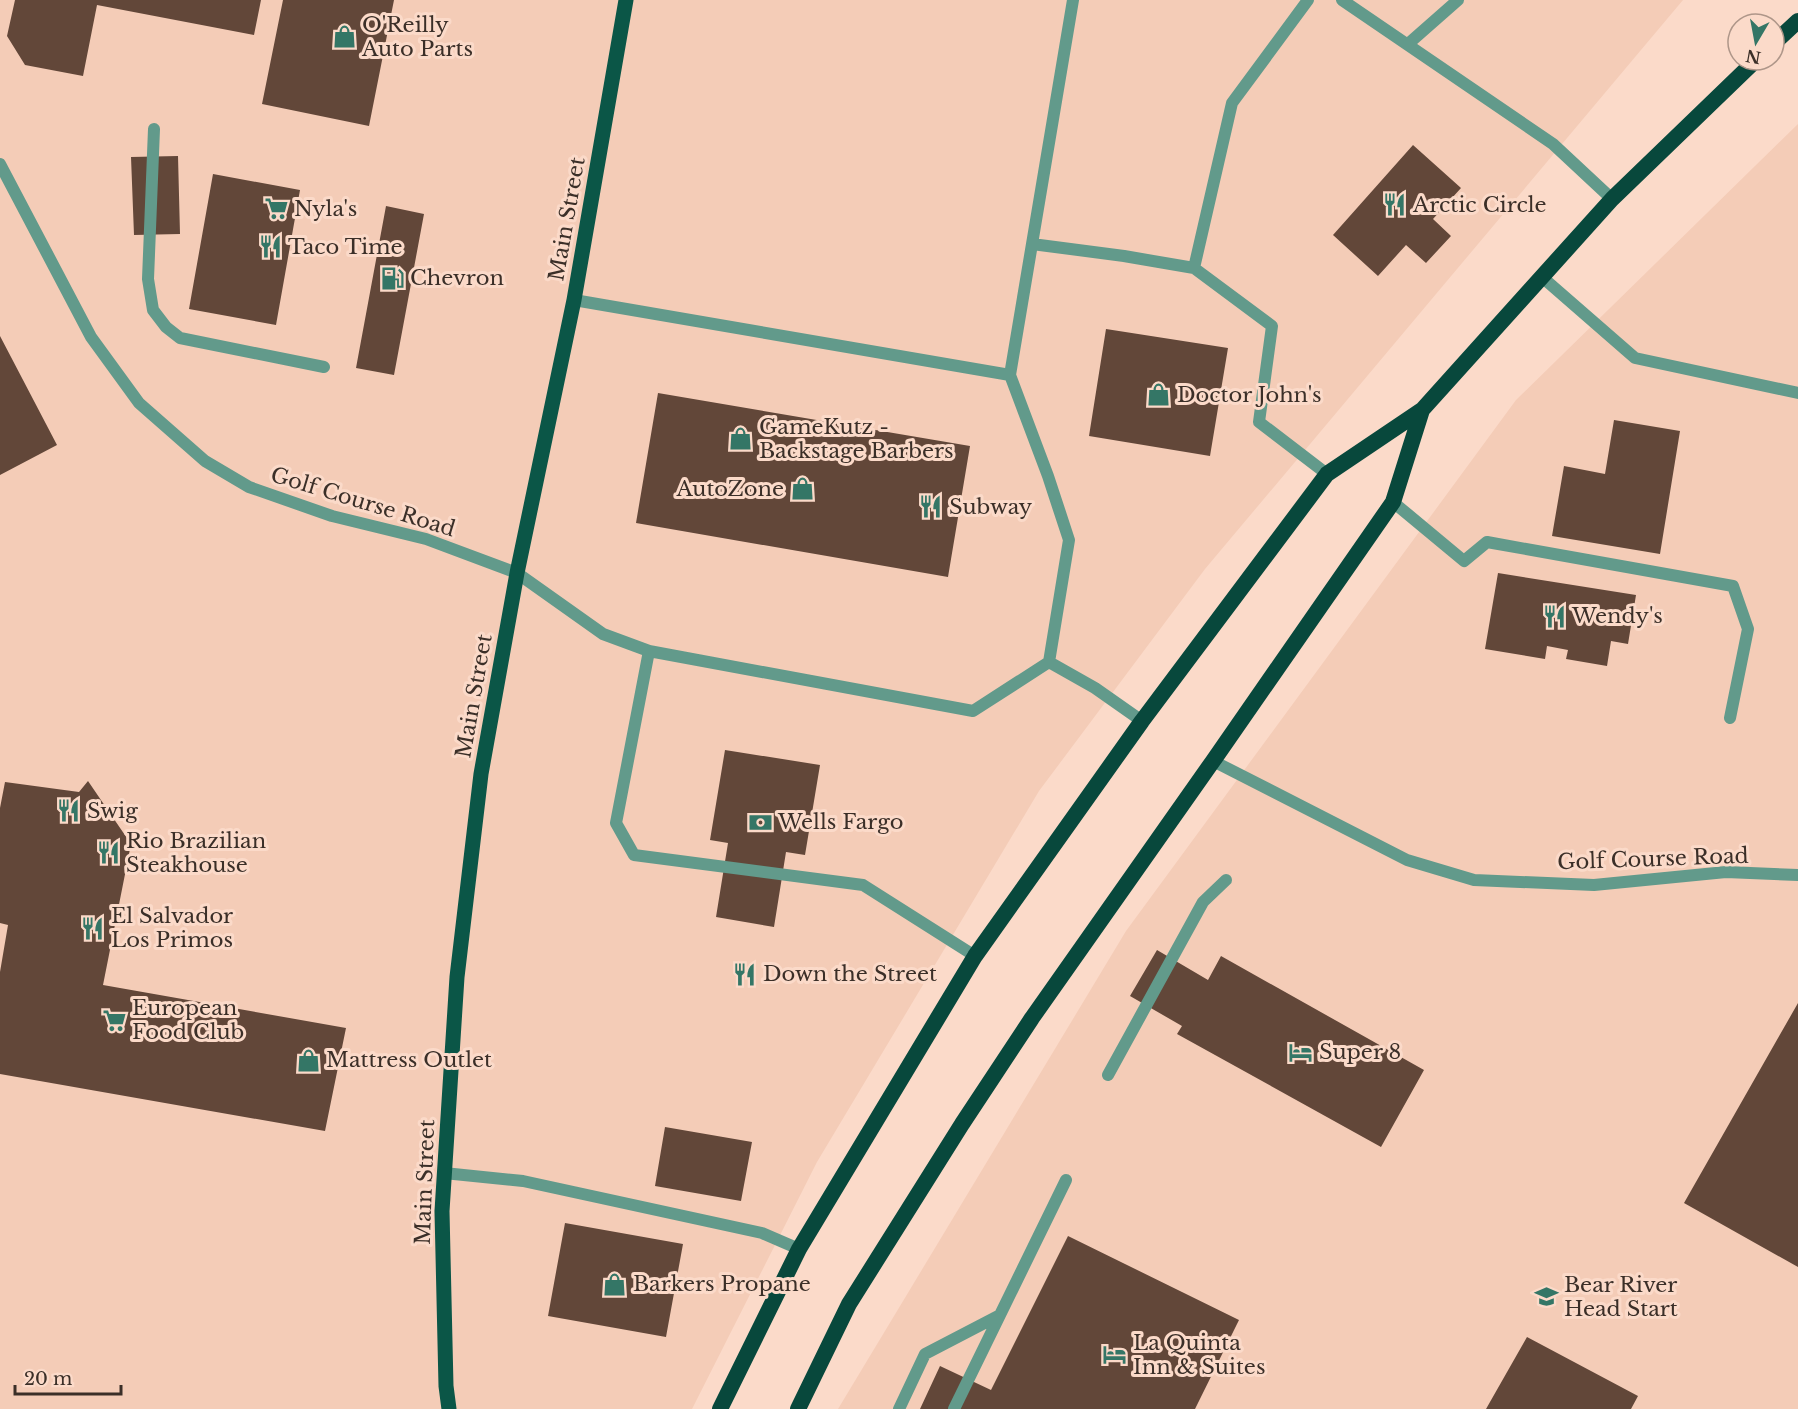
<svg xmlns="http://www.w3.org/2000/svg" width="1798" height="1409" font-family="'Libre Baskerville',serif">
	<rect width="100%" height="100%" fill="#fbdac9"/>
	<path fill="#f4ccb7" d="M0,0H1683L1205,569L1039,791L817,1162L692,1409H0Z
		M1798,124V1409H838L1126,931L1516,400Z"/>
	<path fill="#624739" d="M15,0H261L254,35L97,5L83,76L25,65L7,36Z
		M283,0H394L369,126L262,104Z
		M1413,145L1461,188L1433,219L1451,236L1426,263L1406,245L1378,276L1333,235Z
		M178,156L180,234L134,235L131,157Z
		M213,174L300,190L276,325L189,309Z
		M386,206L424,214L394,375L356,368Z
		M1106,329L1228,348L1210,456L1089,436Z
		M0,336L57,445L0,475Z
		M658,393L970,446L948,577L636,523Z
		M1614,420L1680,431L1660,554L1552,536L1564,466L1605,474Z
		M1498,573L1636,595L1628,644L1611,641L1607,666L1566,659L1568,650L1547,646L1545,659L1485,649Z
		M725,750L820,765L805,855L786,852L774,927L716,917L728,843L710,840Z
		M88,781L131,844L103,985L346,1028L325,1131L0,1074V972L8,925L0,923V808L5,782L79,792Z
		M1157,950L1208,980L1221,956L1424,1070L1381,1147L1177,1034L1182,1026L1130,996Z
		M1798,1003V1267L1684,1203Z
		M665,1127L752,1142L741,1201L655,1186Z
		M565,1223L683,1244L666,1337L548,1316Z
		M1068,1236L1239,1320L1195,1409H920L940,1366L991,1390Z
		M1527,1337L1638,1396L1631,1409H1486Z"/>
	<g fill="none" stroke-linecap="round" stroke-linejoin="round">
		<path stroke="#629a8b" stroke-width="12" d="M1342,0L1553,144L1612,199
			M1408,44L1458,0
			M154,129L148,279L153,310L166,327L180,338L324,367
			M1032,244L1124,256L1194,268L1232,103L1308,0
			M1194,268L1272,326L1259,422L1327,474
			M1542,277L1635,358L1798,393
			M574,300L1010,375L1073,0
			M1010,375L1048,476L1069,540L1049,662
			M1393,502L1464,561L1487,542L1733,586L1748,629L1730,718
			M517,573L603,634L649,651L973,711L1049,662L1095,688L1142,721
			M649,651L616,823L634,855L863,885L975,956
			M1108,1075L1203,902L1226,880
			M444,1173L523,1181L762,1233L799,1249
			M899,1409L925,1354L1000,1315
			M954,1409L1066,1180"/>
		<path stroke="#629a8b" stroke-width="12" d="M0,164L91,337L139,403L205,461L249,487L332,516L426,539L517,573
			M1213,761L1407,860L1474,880L1594,885L1726,872L1798,875"/>
		<path stroke="#0b5647" stroke-width="15" d="M449,1409L446,1386L442,1211L457,977L481,774L517,573L574,300L626,0"/>
		<path stroke="#08483c" stroke-width="16" d="M1774,43L1798,21
			M720,1409L799,1249L975,956L1142,721L1327,474L1422,410L1612,199L1756,60
			M798,1409L849,1304L962,1124L1032,1018L1213,761L1393,502L1422,410"/>
	</g>
	<defs>
		<symbol id="shop-bare" viewBox="-9 -9 18 18"><path d="M-5-2.5h2.3a2.7 3.5 0 0 1 5.4 0H5L5.5 6h-11ZM-1.5-2.5h3a1.5 2.3 0 0 0-3 0Z" fill="#347666" stroke="#fbdac9" stroke-width="2.5" paint-order="stroke"/></symbol>
		<symbol id="restaurant-bare" viewBox="-9 -9 18 18"><path d="M-5-6h1v4h1v-4h1v4h1v-4h1v5L-1.5 .5V6h-2V.5L-5-1ZM5-6V6H3V1.5H1.5Q1.5-4 5-6Z" fill="#347666" stroke="#fbdac9" stroke-width="2.5" paint-order="stroke"/></symbol>
		<symbol id="supermarket-bare" viewBox="-9 -9 18 18"><path d="M-6-5.5h2.5l.6 2H6L4.5 2H-2.5L-4.4-4H-6ZM-1.5 3.2a1.3 1.3 0 1 0 .1 0ZM3 3.2a1.3 1.3 0 1 0 .1 0Z" fill="#347666" stroke="#fbdac9" stroke-width="2.5" paint-order="stroke"/></symbol>
		<symbol id="fuel-bare" viewBox="-9 -9 18 18"><path d="M-5.5-6h7V0h2V4h1.3V-2.5L3-4.5l.8-.8L6-3V5H2.5V1h-1V6h-7ZM-4.2-4.7v3.2H.2V-4.7Z" fill="#347666" stroke="#fbdac9" stroke-width="2.5" paint-order="stroke"/></symbol>
		<symbol id="bank-bare" viewBox="-9 -9 18 18"><path d="M-6-4H6V4H-6ZM0-2.3a2.3 2.3 0 1 0 0 4.6a2.3 2.3 0 1 0 0-4.6Z" fill="#347666" stroke="#fbdac9" stroke-width="2.5" paint-order="stroke"/></symbol>
		<symbol id="hotel-bare" viewBox="-9 -9 18 18"><path d="M-6-4.5h1.5V1H6V5H4.5V3h-9V5H-6ZM-4 0a1.8 1.8 0 1 1 3.6 0ZM.5 0V-2.5h3Q6-2.5 6 0Z" fill="#347666" stroke="#fbdac9" stroke-width="2.5" paint-order="stroke"/></symbol>
		<symbol id="school-bare" viewBox="-9 -9 18 18"><path d="M0-5L7-2L0 1L-7-2ZM-4 1L0 2.5L4 1V4Q0 6-4 4Z" fill="#347666" stroke="#fbdac9" stroke-width="2.5" paint-order="stroke"/></symbol>
	</defs>
	<g fill-rule="evenodd">
		<use href="#shop-bare" x="328" y="20" width="33" height="33"/>
		<use href="#restaurant-bare" x="1378" y="188" width="33" height="33"/>
		<use href="#supermarket-bare" x="260" y="192" width="33" height="33"/>
		<use href="#restaurant-bare" x="254" y="230" width="33" height="33"/>
		<use href="#fuel-bare" x="376" y="262" width="33" height="33"/>
		<use href="#shop-bare" x="1142" y="378" width="33" height="33"/>
		<use href="#shop-bare" x="724" y="422" width="33" height="33"/>
		<use href="#shop-bare" x="786" y="472" width="33" height="33"/>
		<use href="#restaurant-bare" x="914" y="490" width="33" height="33"/>
		<use href="#restaurant-bare" x="1538" y="600" width="33" height="33"/>
		<use href="#restaurant-bare" x="52" y="794" width="33" height="33"/>
		<use href="#bank-bare" x="744" y="806" width="33" height="33"/>
		<use href="#restaurant-bare" x="92" y="836" width="33" height="33"/>
		<use href="#restaurant-bare" x="76" y="912" width="33" height="33"/>
		<use href="#restaurant-bare" x="728" y="958" width="33" height="33"/>
		<use href="#supermarket-bare" x="98" y="1004" width="33" height="33"/>
		<use href="#hotel-bare" x="1284" y="1036" width="33" height="33"/>
		<use href="#shop-bare" x="292" y="1044" width="33" height="33"/>
		<use href="#shop-bare" x="598" y="1268" width="33" height="33"/>
		<use href="#school-bare" x="1530" y="1280" width="33" height="33"/>
		<use href="#hotel-bare" x="1098" y="1338" width="33" height="33"/>
	</g>
	<g text-anchor="middle" dominant-baseline="central" stroke-width="6" stroke-linejoin="round" paint-order="stroke">
		<g font-size="21" fill="#3b2f28" stroke="#fbdac9" text-anchor="start">
			<text x="362" y="25">O'Reilly<tspan x="362" dy="24">Auto Parts</tspan></text>
			<text x="1413" y="205">Arctic Circle</text>
			<text x="294" y="209">Nyla's</text>
			<text x="288" y="247">Taco Time</text>
			<text x="410" y="278">Chevron</text>
			<text x="1177" y="395">Doctor John's</text>
			<text x="759" y="427">GameKutz -<tspan x="759" dy="24">Backstage Barbers</tspan></text>
			<text x="784" y="489" text-anchor="end">AutoZone</text>
			<text x="949" y="507">Subway</text>
			<text x="1572" y="616">Wendy's</text>
			<text x="87" y="811">Swig</text>
			<text x="778" y="822">Wells Fargo</text>
			<text x="126" y="841">Rio Brazilian<tspan x="126" dy="24">Steakhouse</tspan></text>
			<text x="111" y="916">El Salvador<tspan x="111" dy="24">Los Primos</tspan></text>
			<text x="763" y="974">Down the Street</text>
			<text x="132" y="1008">European<tspan x="132" dy="24">Food Club</tspan></text>
			<text x="1319" y="1052">Super 8</text>
			<text x="326" y="1060">Mattress Outlet</text>
			<text x="633" y="1284">Barkers Propane</text>
			<text x="1564" y="1285">Bear River<tspan x="1564" dy="24">Head Start</tspan></text>
			<text x="1133" y="1343">La Quinta<tspan x="1133" dy="24">Inn &amp; Suites</tspan></text>
		</g>
		<g font-size="21" fill="#3b2f28" stroke="#fbdac9">
			<text transform="translate(567 219) rotate(-80)">Main Street</text>
			<text transform="translate(363 502) rotate(17)">Golf Course Road</text>
			<text transform="translate(474 696) rotate(-80)">Main Street</text>
			<text transform="translate(1653 859) rotate(-2)">Golf Course Road</text>
			<text transform="translate(425 1182) rotate(-88)">Main Street</text>
		</g>
	</g>
	<g transform="translate(1756 42) rotate(190)"><circle r="28" fill="#fbdac9" stroke="#ae9689" stroke-width="1.5"/>
	<path d="M0-4.5L10 22L0 15L-10 22Z" fill="#347666"/>
	<text y="-9" font-size="16" font-weight="bold" text-anchor="middle" fill="#3b2f28">N</text>
	</g>
	<path d="M15 1385v9h106v-9" fill="none" stroke="#3b2f28" stroke-width="3"/>
	<text x="24" y="1385" font-size="18" fill="#3b2f28" stroke="#fbdac9" stroke-width="4.5" paint-order="stroke">20 m</text>
</svg>
